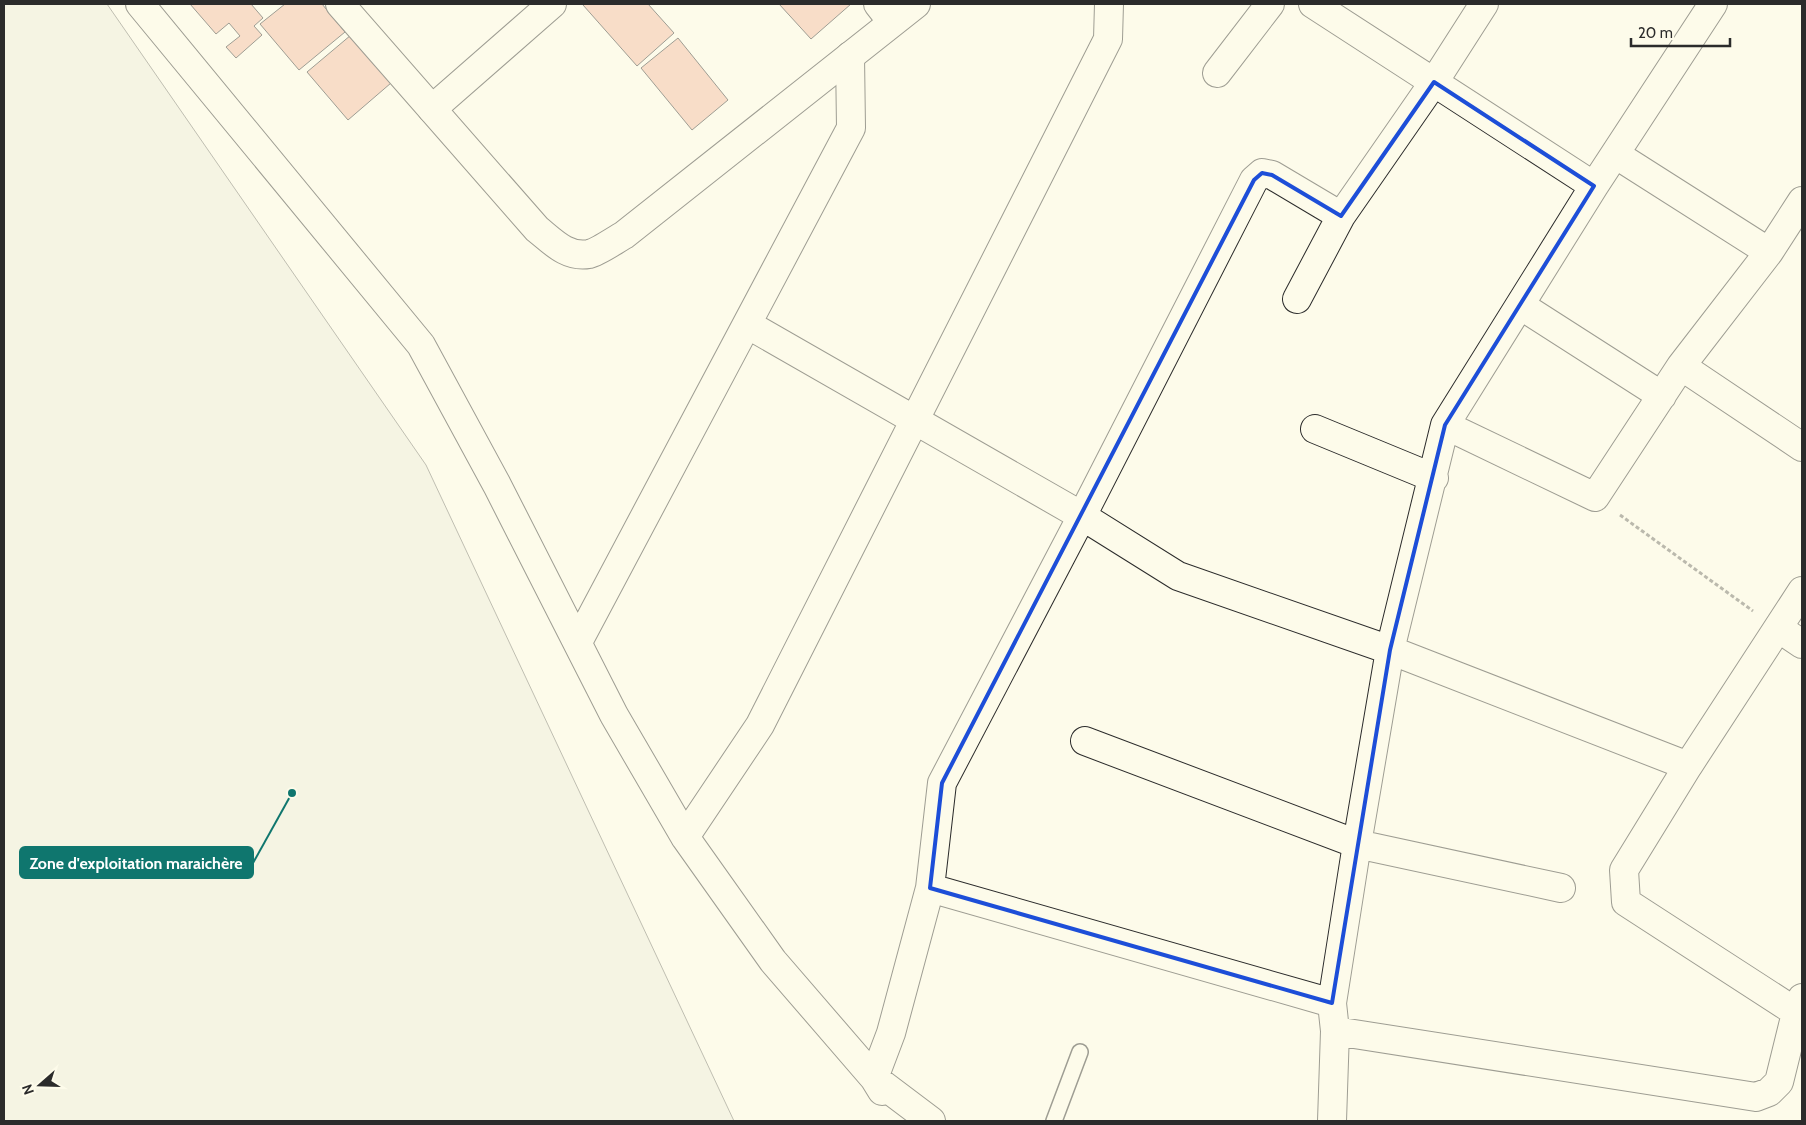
<svg xmlns="http://www.w3.org/2000/svg" width="1806" height="1125" font-family="Cabin,sans-serif">
	<rect width="100%" height="100%" fill="#fdfbea"/>
	<path fill="#ecebdb" stroke="#74746e" d="M4,4H107L426,465L734,1121H4Z"/>
	<path fill="#f2b8a0" stroke="#2b2b2b" d="M190,4H251L263,18L254,26L262,35L236,58L226,47L240,36L229,23L216,34Z
		M285,4H322L345,32L299,70L260,24Z
		M585,4H648L674,33L637,66L583,5Z
		M779,4H851L811,39Z
		M351,35L391,83L348,120L307,72Z
		M678,38L728,100L692,130L641,68Z"/>
	<g fill="none" stroke-linecap="round" stroke-linejoin="round">
		<defs>
			<path id="lane" d="M1054,1121L1080,1052"/>
			<path id="street" d="M140,4L421,345L497,485L614,715L685,837L773,961L874,1078L931,1121
				M878,4L892,22
				M1313,4L1594,186
				M1217,73L1270,4
				M432,109L552,4
				M1615,154L1769,252
				M1297,299L1341,216L1434,82L1484,4
				M1520,305L1662,396
				M747,324L1082,516L1178,576L1390,650L1688,766
				M1681,366L1802,447
				M1445,425L1595,497L1681,366L1769,252L1802,201
				M1315,429L1434,478
				M1802,591L1688,766L1624,870L1626,902L1802,1016
				M1778,628L1802,644
				M578,642L851,128L850,56
				M1085,741L1357,844L1561,888
				M685,837L760,725L1108,39L1109,4
				M930,888L1332,1003
				M1335,1031L1756,1097L1769,1092L1779,1082L1796,1013L1802,998
				M882,1091L874,1078L891,1033L930,888L942,783L1082,516L1254,180L1262,173L1272,175L1341,216
				M1332,1121L1335,1031L1332,1003L1357,844L1390,650L1445,425L1594,186L1713,4"/>
			<path id="secondary" d="M340,4L537,229C552,241 567,258 589,254C598,252 615,240 624,235L916,4"/>
		</defs>
		<use href="#lane" stroke="#2b2b2b" stroke-width="18"/>
		<use href="#street" stroke="#2b2b2b" stroke-width="30"/>
		<use href="#secondary" stroke="#2b2b2b" stroke-width="30"/>
		<path stroke="#6a6964" stroke-width="3" stroke-dasharray="4 2.5" stroke-linecap="butt" d="M1620,515L1753,611"/>
		<use href="#lane" stroke="#fdfbea" stroke-width="15"/>
		<use href="#street" stroke="#fdfbea" stroke-width="28"/>
		<use href="#secondary" stroke="#fdfbea" stroke-width="28"/>
	</g>
	<path d="M0 0H1806V1125H0ZM1434,82L1594,186L1445,425L1390,650L1332,1003L930,888L942,783L1254,180L1262,173L1272,175L1341,216Z" fill="#fdfbea" fill-opacity=".55" fill-rule="evenodd"/>
	<path fill="none" stroke="#1d4ed8" stroke-width="4" stroke-linejoin="round" d="M1434,82L1594,186L1445,425L1390,650L1332,1003L930,888L942,783L1254,180L1262,173L1272,175L1341,216Z"/>
	<path fill="none" stroke="#0f766e" stroke-width="2" d="M292 793L253 863"/>
	<circle fill="#0f766e" stroke="#fdfbea" stroke-width="2" cx="292" cy="793" r="5"/>
	<rect fill="#0f766e" stroke="#0f766e" stroke-width="2" x="20" y="847" width="233" height="31" rx="5"/>
	<g font-size="16" text-anchor="middle" font-weight="bold" fill="#fff">
		<text x="136" y="869">Zone d'exploitation maraichère</text>
	</g>
	<rect width="1806" height="1125" fill="none" stroke="#2b2b2b" stroke-width="10"/>
	<g transform="translate(40 1085) rotate(250)" stroke="#fdfbea" stroke-width="4" paint-order="stroke">
	<path d="M0-4L9 19L0 12L-9 19Z" fill="#2b2b2b"/>
	<text y="-8" font-size="14" font-weight="bold" text-anchor="middle" fill="#2b2b2b">N</text>
	</g>
	<path d="M1631 38v8h99v-8" fill="none" stroke="#2b2b2b" stroke-width="2.5"/>
	<text x="1638" y="38" font-size="15" fill="#2b2b2b" stroke="#fdfbea" stroke-width="4" paint-order="stroke">20 m</text>
</svg>
